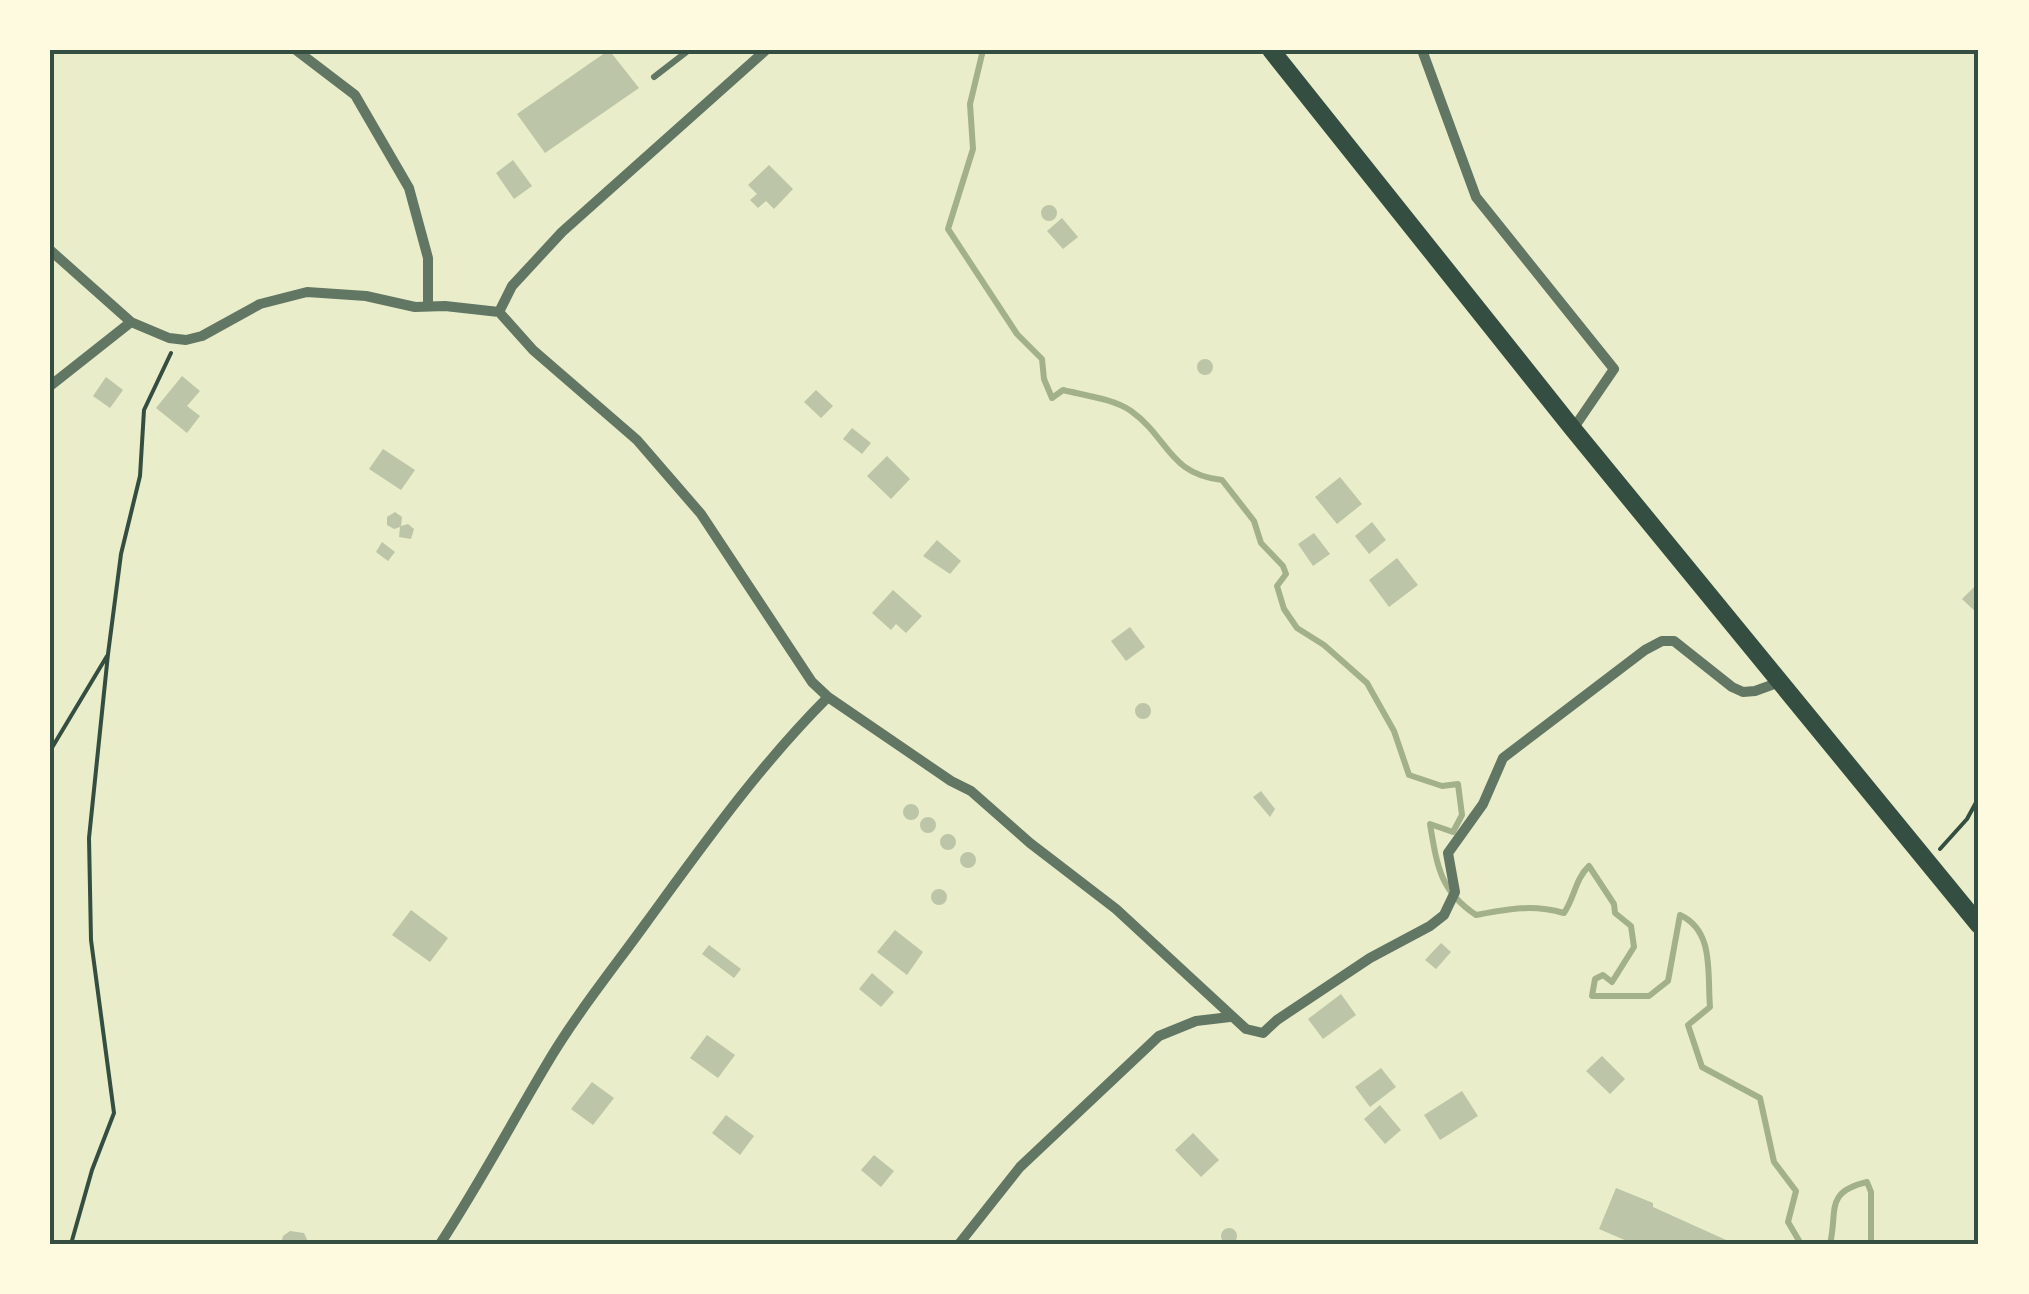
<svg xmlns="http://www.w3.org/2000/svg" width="2029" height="1294" font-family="'Fira Sans Condensed',sans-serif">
	<rect width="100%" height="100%" fill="#e9edc9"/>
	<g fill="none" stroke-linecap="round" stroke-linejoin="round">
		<path stroke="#a3b18a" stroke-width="6" d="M983,50L970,104L973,149L948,229L1017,334L1042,359L1044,379L1052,398L1063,390C1083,395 1114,399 1131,411C1169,438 1168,474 1222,480L1254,521L1261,543L1283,566L1286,574L1277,586L1284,609L1297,628L1324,645L1367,683L1394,731L1409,775L1442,786L1458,784L1462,815L1453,832L1430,824C1437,866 1440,891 1476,915C1508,909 1532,904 1564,913C1575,897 1575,879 1589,866L1614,904L1615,913L1631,926L1634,947L1612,982L1603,975L1595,979L1592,996H1649L1668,981L1680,915C1715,931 1707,974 1710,1007L1688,1025L1702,1067L1760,1098L1774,1162L1796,1191L1788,1222L1801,1244
			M1830,1244C1838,1211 1824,1192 1867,1182L1871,1192V1244"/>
	</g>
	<path fill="#bcc5a7" d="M609,50L639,88L545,153L517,114Z
		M513,160L532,186L514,199L496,173Z
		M769,165L793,189L774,209L766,201L758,208L750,200L757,194L748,185Z
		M1041 213a8 8 0 1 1 16 0a8 8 0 1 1-16 0Z
		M1062,218L1078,237L1063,249L1047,231Z
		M1197 367a8 8 0 1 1 16 0a8 8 0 1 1-16 0Z
		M182,376L200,391L187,406L200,416L187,433L156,408Z
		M106,377L123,390L110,408L93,396Z
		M816,390L833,406L821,418L804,402Z
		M852,428L871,443L862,454L843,439Z
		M383,449L415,470L401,490L369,469Z
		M887,456L910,479L891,499L867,476Z
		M1340,477L1362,504L1337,524L1315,497Z
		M395,512L402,517L401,526L408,524L414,529L411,539L399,537L400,527L394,529L387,525V517Z
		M1372,522L1386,540L1369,554L1355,536Z
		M1314,533L1330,554L1313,566L1298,544Z
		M937,540L961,561L950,574L923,556Z
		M382,542L395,552L388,561L376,552Z
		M1397,558L1418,585L1389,607L1369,580Z
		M1975,586L1979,590V615L1962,599Z
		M893,590L922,616L906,633L896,624L891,630L872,613Z
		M1130,627L1145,647L1126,661L1111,641Z
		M1135 711a8 8 0 1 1 16 0a8 8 0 1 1-16 0Z
		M1261,791L1275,809L1270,817L1253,797Z
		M903 812a8 8 0 1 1 16 0a8 8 0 1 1-16 0Z
		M920 825a8 8 0 1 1 16 0a8 8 0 1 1-16 0Z
		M940 842a8 8 0 1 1 16 0a8 8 0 1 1-16 0Z
		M960 860a8 8 0 1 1 16 0a8 8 0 1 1-16 0Z
		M931 897a8 8 0 1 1 16 0a8 8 0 1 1-16 0Z
		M411,910L448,938L430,962L392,935Z
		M895,930L923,952L907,975L877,952Z
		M1441,943L1451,952L1436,969L1425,960Z
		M709,945L741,969L734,978L702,954Z
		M872,973L894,992L881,1007L859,989Z
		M1341,994L1356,1015L1323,1039L1308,1019Z
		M707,1035L735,1055L718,1078L690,1058Z
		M1602,1056L1625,1079L1610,1094L1586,1071Z
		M1381,1068L1396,1087L1370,1107L1355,1087Z
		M592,1082L614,1098L593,1125L571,1109Z
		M1462,1091L1478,1116L1440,1140L1424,1115Z
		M1380,1105L1401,1130L1385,1144L1364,1119Z
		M726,1115L754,1136L740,1155L712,1133Z
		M1193,1133L1219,1160L1201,1177L1175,1150Z
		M874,1155L894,1171L881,1187L861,1170Z
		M1616,1188L1653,1203V1207L1735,1244H1634L1599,1229Z
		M1221 1236a8 8 0 1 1 16 0a8 8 0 1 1-16 0Z
		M290,1231L304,1233L309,1244H281L283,1236Z"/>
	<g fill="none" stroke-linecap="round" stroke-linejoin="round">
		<path stroke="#344e41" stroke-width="4" d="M50,751L107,656
			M1940,849L1967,819L1979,797
			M71,1244L92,1170L114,1113L91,940L89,838L108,654L121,554L140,476L144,410L171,353"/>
		<path stroke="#617663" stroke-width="6" d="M654,77L689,50"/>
		<path stroke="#617663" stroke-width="10" d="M296,50L355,95L409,188L428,258V305
			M1422,50L1476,197L1614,369L1573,429
			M50,250L131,322L169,338L186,340L202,336L260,304L307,292L366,296L415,307L445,306L499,312L533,350L637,440L701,514L812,682L828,697L951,781L971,791L1030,843L1116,909L1246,1029L1263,1033L1277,1020L1370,958L1430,926L1444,915L1455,892L1448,853L1483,804L1503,758L1645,650L1662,641H1674L1732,687L1743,692L1755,691L1780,682
			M499,312L512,286L562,232L766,50
			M50,386L131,322
			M440,1244C478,1186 510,1126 545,1067C574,1017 612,970 646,923C703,845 759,766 828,697
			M959,1244L1020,1167L1159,1036L1196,1021L1230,1017"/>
		<path stroke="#344e41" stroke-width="18" d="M1271,50L1573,429L1979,925"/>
	</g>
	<rect width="2029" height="1294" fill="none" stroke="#fefae0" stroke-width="105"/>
	<rect x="52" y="52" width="1924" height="1190" fill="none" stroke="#344e41" stroke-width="4"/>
</svg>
